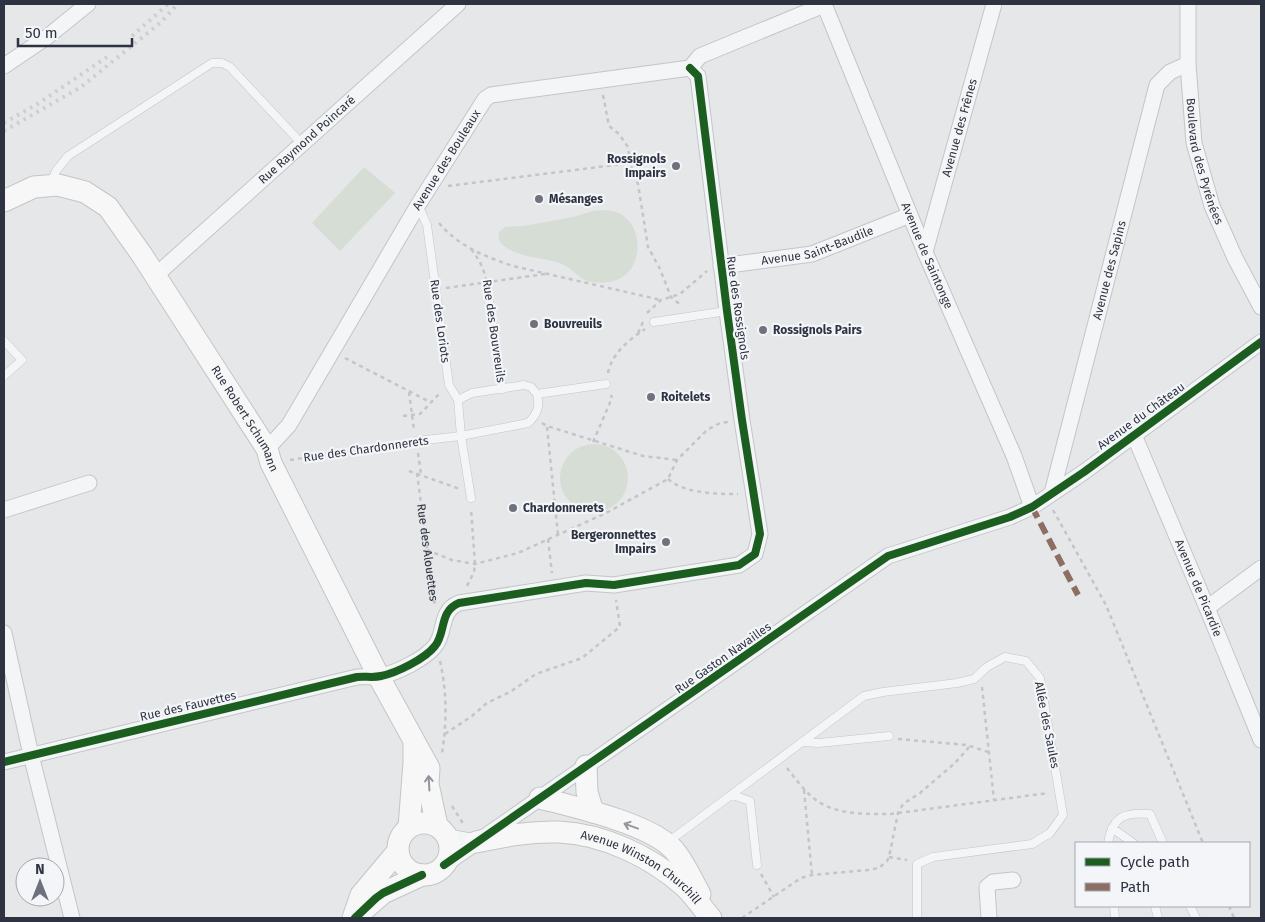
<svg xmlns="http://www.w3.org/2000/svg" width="1265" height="922" font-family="'Fira Sans',sans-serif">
	<rect width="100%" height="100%" fill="#e5e7e9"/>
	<path fill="#d5ddd5" d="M364,167L395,193L340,251L312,223Z
		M607,210C614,211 622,213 627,219C645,236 640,275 613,281C605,283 594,283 587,281C577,277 571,267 562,264C544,257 519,258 504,246C499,242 498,238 499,232L505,227L524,226L573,217L593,211Z
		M560 478a34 34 0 1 1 68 0a34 34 0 1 1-68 0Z"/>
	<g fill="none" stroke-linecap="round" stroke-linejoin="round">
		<defs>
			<path id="lane" d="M51,183L56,171L68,156L212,63H222L230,67L302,144
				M418,205L427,225L449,385L458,400L461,436L471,498
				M489,301L502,389
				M654,322L727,311
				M4,341L22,360L4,376
				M458,400L472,393L524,385L531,387L537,394L606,384
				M416,441L461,436L528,423C538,414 540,406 537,394
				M802,742L819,743L889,736
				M732,795L750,801L757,865
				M1112,828L1133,843
				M668,842L864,696L883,692L957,683L974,679L987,667L1005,657L1026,661L1040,678L1063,815L1050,833L1032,844L933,857L917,864V918
				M1108,843C1113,816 1124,812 1150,814L1163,843
				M1114,906L1115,918
				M1155,906L1158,918
				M1190,906L1196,918"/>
			<g id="street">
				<path id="s2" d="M824,4L925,252L1014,456L1032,507"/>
				<path id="s3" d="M1188,4V64L1194,143L1212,206L1235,258L1261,307"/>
				<path d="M4,66L47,37L88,4"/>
				<path id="s4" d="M925,252L994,4"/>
				<path id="s5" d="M721,266L812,254L910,215"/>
				<path id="s6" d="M155,276L458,4"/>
				<path id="s7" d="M1134,435L1207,608L1261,740"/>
				<path id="s8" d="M267,449L289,425L418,205L485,99L491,95L690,68L700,56L824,5"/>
				<path id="s9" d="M1052,493L1157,85L1170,72L1188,64"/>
				<path d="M4,510L89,483"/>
				<path d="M1207,608L1261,568"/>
				<path d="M4,633L31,755L72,918"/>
				<path d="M4,762L357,677C365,676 373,678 381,676C396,673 425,659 435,646C446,633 439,611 459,603L586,583L614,585L739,565L755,554L760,534L742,420L727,311L698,76L690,68"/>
				<path d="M448,837L476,842"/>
				<path d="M444,865L888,556L1010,517L1032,507L1084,472L1261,342"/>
				<path d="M989,918L987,887L993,882L1013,880"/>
			</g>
			<g id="secondary">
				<path id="s10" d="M4,201L34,187L58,185L85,192L108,207L142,255L267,449L271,463L379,677L429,768L428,784L437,826"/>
				<path d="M586,766L587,792L593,812"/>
				<path d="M540,798C575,807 647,823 672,848C682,857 693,882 700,894"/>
				<circle cx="424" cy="849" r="26"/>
				<path d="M409,827L414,763V743"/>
				<path id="s11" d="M476,842C504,836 531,831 559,832C604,834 651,857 684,886C694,895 702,908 711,918"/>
				<path d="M360,913L383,893L422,875"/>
				<path d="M353,918L361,895L398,851"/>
			</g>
		</defs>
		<use href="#lane" stroke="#c3c5c7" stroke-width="9"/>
		<use href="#street" stroke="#c3c5c7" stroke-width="17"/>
		<use href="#secondary" stroke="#c3c5c7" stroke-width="23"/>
		<g stroke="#c4c5c9" stroke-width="2.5" stroke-dasharray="4 4" stroke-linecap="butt">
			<path d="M603,95L609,126L619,134L628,147L630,164L638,184L648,247L660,269L671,297L682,306"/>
			<path d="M448,186L623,164"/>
			<path d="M439,223C458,246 486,257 513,266L661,300"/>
			<path d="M471,249C482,263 486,274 488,291"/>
			<path d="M446,288L545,274"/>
			<path d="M647,313L661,300L680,294L707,271"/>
			<path d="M638,333L643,322"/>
			<path d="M345,358L430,402"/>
			<path d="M608,373C612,353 629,340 645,329"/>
			<path d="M409,392L414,430"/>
			<path d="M403,416L420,414L440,393"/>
			<path d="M542,423L547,426L643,456L677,460"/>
			<path d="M547,427L558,535"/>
			<path d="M593,442L612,398L611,395"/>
			<path d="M418,453L421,474"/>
			<path d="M290,460L406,443"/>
			<path d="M409,471L460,489"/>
			<path id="s1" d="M417,473L434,602L437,604"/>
			<path d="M668,479C685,494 717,494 738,494"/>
			<path d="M1053,510L1106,605L1203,843"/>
			<path d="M548,539L552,573"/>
			<path d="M427,550L452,560L475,564L518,553L606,513L668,479L677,460L707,430L720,423L728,422"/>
			<path d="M467,586L474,572L475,564L471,509"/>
			<path d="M440,661C447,692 447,722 442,753"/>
			<path d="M982,687L994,800"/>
			<path d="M445,734L472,716L487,703L510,692L536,674L582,658L616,630L620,626L616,600"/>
			<path d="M898,739L967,745L988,752"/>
			<path d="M787,768C796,779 806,794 819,802C839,815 867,814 891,814L1048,793"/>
			<path d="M804,790L812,875"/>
			<path d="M452,806L464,825"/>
			<path d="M889,857L907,860"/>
			<path d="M761,874L774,897"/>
			<path d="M1229,906L1234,918"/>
			<path d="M742,918L801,878L812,875L868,870L879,868L887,861L889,857L898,813L903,804L920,793L955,763L970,746"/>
		</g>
		<use href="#lane" stroke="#f4f5f6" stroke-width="8"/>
		<use href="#street" stroke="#f4f5f6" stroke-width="15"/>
		<use href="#secondary" stroke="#f7f7f8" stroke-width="21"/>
		<path stroke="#cdced1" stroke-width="4" stroke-dasharray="2.5 5" stroke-linecap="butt" d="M132,36L168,4
			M4,123L39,103L107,57
			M4,131L81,87L160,23L178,4"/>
		<path stroke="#8d6e63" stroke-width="6" stroke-dasharray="12 6" stroke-linecap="butt" d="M1032,507L1078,595"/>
		<defs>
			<path id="cycleway" d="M4,762L357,677C365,676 373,678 381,676C396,673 425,659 435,646C446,633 439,611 459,603L586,583L614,585L739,565L755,554L760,534L742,420L727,311L698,76L690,68
				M444,865L888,556L1010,517L1032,507L1084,472L1261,342
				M355,918L376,898L383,893L422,875"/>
		</defs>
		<use href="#cycleway" stroke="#f3f5f8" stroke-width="11"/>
		<use href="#cycleway" stroke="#1b5e20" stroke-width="8"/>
	</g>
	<defs><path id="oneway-shaft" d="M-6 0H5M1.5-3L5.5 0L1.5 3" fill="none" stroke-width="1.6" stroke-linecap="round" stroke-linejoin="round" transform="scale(1.25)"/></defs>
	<g stroke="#92959c">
		<use href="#oneway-shaft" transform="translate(429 783) rotate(-93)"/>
		<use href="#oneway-shaft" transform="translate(631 826) rotate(-160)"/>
	</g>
	<g fill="#6d727c" stroke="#f3f5f8" stroke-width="2">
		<circle cx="676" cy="166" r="5"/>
		<circle cx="539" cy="199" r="5"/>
		<circle cx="534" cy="324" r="5"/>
		<circle cx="763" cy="330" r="5"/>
		<circle cx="651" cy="397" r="5"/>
		<circle cx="513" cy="508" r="5"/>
		<circle cx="666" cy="542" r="5"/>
	</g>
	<g text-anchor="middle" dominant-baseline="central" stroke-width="4.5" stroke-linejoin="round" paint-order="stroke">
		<g font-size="12" fill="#2d3341" stroke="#f3f5f8">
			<text stroke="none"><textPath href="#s4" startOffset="129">Avenue des Frênes</textPath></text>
			<text stroke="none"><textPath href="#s6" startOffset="204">Rue Raymond Poincaré</textPath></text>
			<text stroke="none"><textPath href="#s8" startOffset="341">Avenue des Bouleaux</textPath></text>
			<text stroke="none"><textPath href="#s3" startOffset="159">Boulevard des Pyrénées</textPath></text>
			<text stroke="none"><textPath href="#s5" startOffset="99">Avenue Saint-Baudile</textPath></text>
			<text stroke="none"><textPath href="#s2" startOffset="272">Avenue de Saintonge</textPath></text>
			<text stroke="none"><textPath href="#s9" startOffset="230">Avenue des Sapins</textPath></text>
			<text transform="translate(738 308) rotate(82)">Rue des Rossignols</text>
			<text transform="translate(440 321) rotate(82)">Rue des Loriots</text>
			<text transform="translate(494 331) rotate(82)">Rue des Bouvreuils</text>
			<text transform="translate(1141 416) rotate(-36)">Avenue du Château</text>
			<text stroke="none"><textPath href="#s10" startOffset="365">Rue Robert Schumann</textPath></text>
			<text transform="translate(366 449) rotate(-8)">Rue des Chardonnerets</text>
			<text stroke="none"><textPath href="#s1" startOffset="80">Rue des Alouettes</textPath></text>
			<text stroke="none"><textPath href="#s7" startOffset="166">Avenue de Picardie</textPath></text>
			<text transform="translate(723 658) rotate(-35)">Rue Gaston Navailles</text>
			<text transform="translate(188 706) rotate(-13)">Rue des Fauvettes</text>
			<text transform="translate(1047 725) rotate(79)">Allée des Saules</text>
			<text stroke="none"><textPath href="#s11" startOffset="175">Avenue Winston Churchill</textPath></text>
		</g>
		<g font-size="12" font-weight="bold" fill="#2d3341" stroke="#f3f5f8" text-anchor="start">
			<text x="666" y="159" text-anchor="end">Rossignols<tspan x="666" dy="14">Impairs</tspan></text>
			<text x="549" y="199">Mésanges</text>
			<text x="544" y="324">Bouvreuils</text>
			<text x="773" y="330">Rossignols Pairs</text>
			<text x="661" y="397">Roitelets</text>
			<text x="523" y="508">Chardonnerets</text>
			<text x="656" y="535" text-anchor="end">Bergeronnettes<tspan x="656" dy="14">Impairs</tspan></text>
		</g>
	</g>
	<rect width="1265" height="922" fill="none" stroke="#2d3341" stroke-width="10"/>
	<rect x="1075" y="842" width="175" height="65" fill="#f3f5f8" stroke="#a4a7af"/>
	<rect x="1085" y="858" width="25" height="8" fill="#1b5e20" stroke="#a4a7af"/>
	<text x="1120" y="867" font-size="15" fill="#2d3341">Cycle path</text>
	<rect x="1085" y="883" width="25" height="8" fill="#8d6e63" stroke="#a4a7af"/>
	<text x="1120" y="892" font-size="15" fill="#2d3341">Path</text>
	<g transform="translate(40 882)"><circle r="24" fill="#f3f5f8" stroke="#a4a7af"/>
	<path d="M0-4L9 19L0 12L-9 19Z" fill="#6d727c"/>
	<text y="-8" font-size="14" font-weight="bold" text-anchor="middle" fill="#2d3341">N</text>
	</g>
	<path d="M18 38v8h114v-8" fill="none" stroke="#2d3341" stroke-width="2.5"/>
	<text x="25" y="38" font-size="15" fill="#2d3341" stroke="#f3f5f8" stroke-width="4" paint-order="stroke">50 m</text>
</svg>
